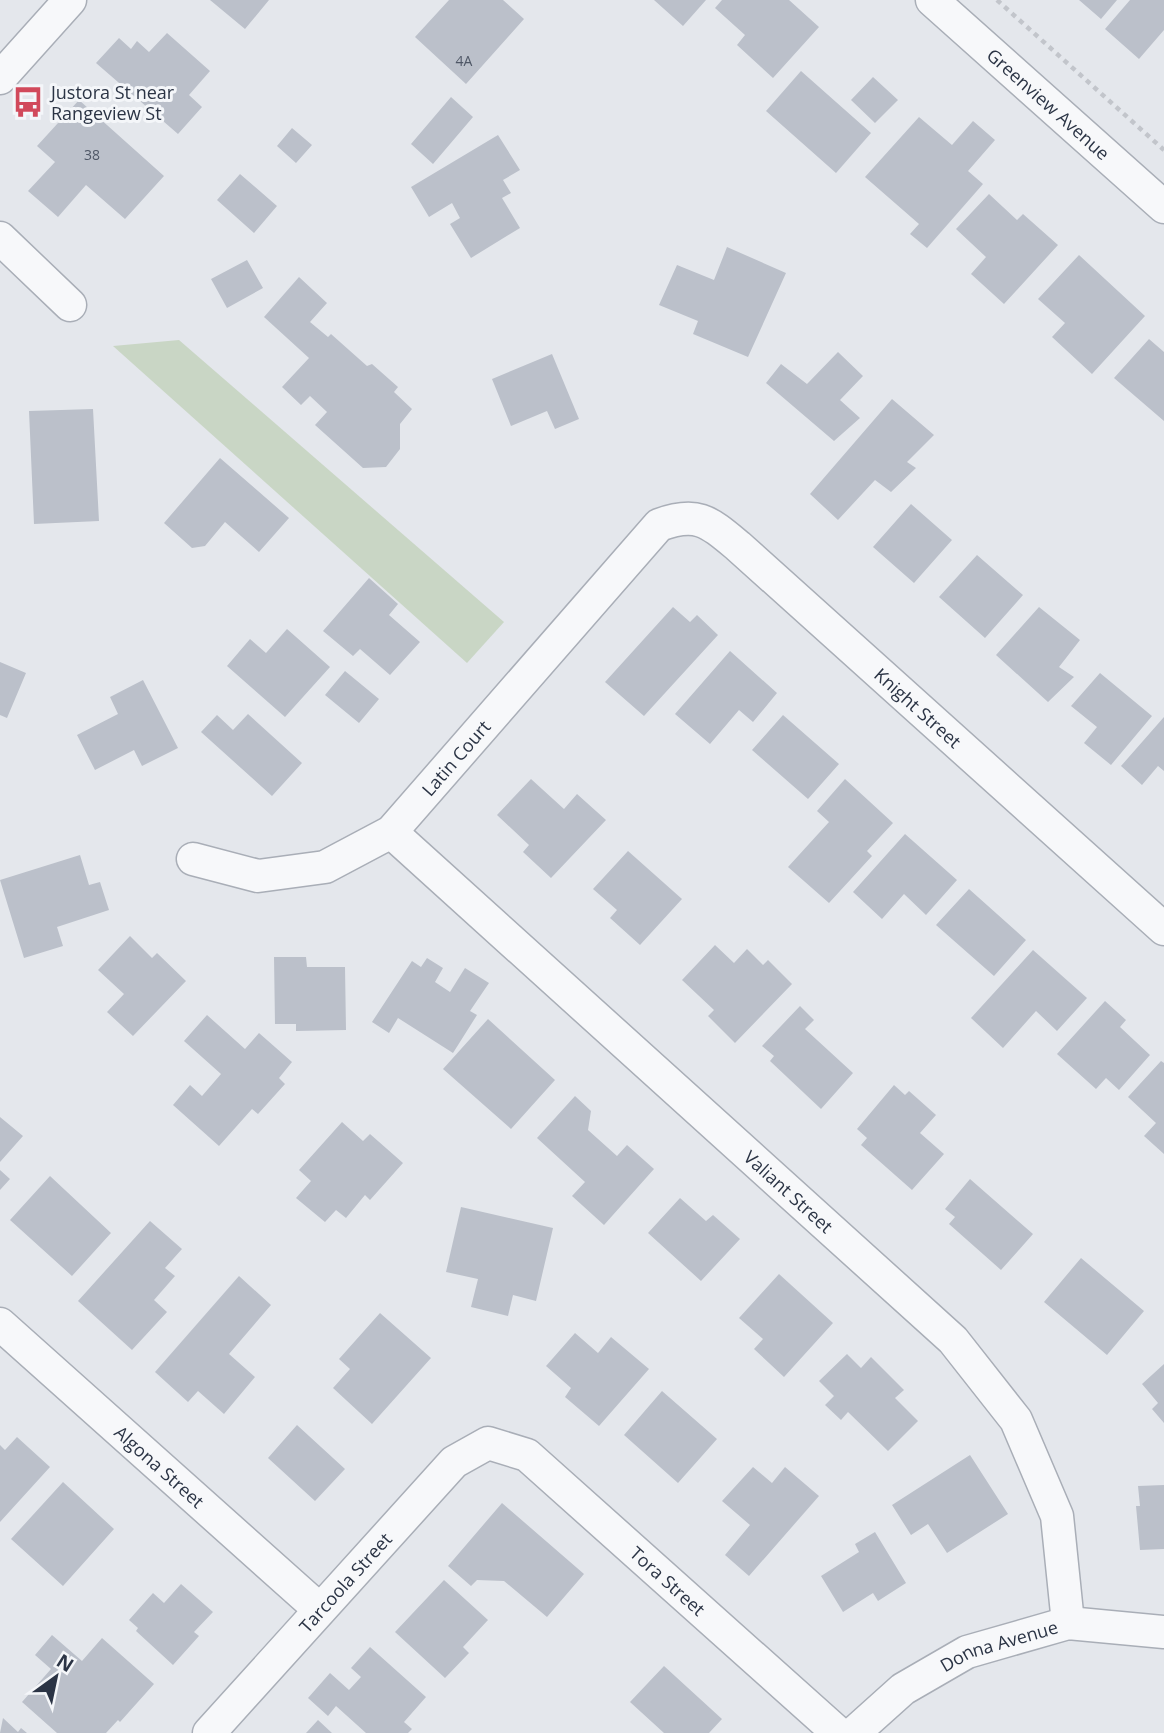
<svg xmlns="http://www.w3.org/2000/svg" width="1164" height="1733" font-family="'Open Sans',sans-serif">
	<rect width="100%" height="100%" fill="#e4e7ec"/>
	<path fill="#c9d6c5" d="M179,340L504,622L467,663L113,346Z"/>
	<path fill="#bbc0ca" d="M210,0H269L245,29Z
		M449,0H503L524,19L466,84L415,37Z
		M654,0H706L683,26Z
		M722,0H789L819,27L773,78L737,45L745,35L715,8Z
		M1079,0H1117L1101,19Z
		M1130,0H1164V30L1139,59L1105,29Z
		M167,33L210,71L189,95L202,107L178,134L96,63L119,38L131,49L137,41L149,52Z
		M801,71L871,133L836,173L766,111Z
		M873,77L898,100L875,123L851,100Z
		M451,97L473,117L433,164L411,144Z
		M79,100L164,176L125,219L86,185L58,217L28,191L55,162L37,146Z
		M919,117L952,145L973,121L995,140L968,171L983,184L927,248L910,234L919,224L865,177Z
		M292,128L312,145L296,163L277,146Z
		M498,135L520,170L503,180L511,193L502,198L520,228L471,258L450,224L460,218L452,203L429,217L411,187Z
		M240,174L277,206L254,233L217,200Z
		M989,194L1017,220L1023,214L1058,245L1004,304L971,274L986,257L956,229Z
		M727,247L786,273L748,357L693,334L698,321L659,305L677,265L714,280Z
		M1079,255L1145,316L1092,374L1052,337L1065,323L1038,299Z
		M247,260L263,288L227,308L211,279Z
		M299,277L327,303L310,322L328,337L331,334L367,366L372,364L398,387L394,392L412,409L400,424V449L386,467L363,468L315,425L327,412L310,396L301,405L282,387L309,358L264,317Z
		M1149,339L1164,352V421L1114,378Z
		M838,352L863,376L840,400L860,418L834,441L766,383L781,364L807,384Z
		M552,354L579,419L555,429L547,411L511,426L492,379Z
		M892,399L934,435L907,462L916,468L891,492L875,480L838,520L810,494Z
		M93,409L99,521L34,524L29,411Z
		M220,458L289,518L259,552L225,522L205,546L192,548L164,523Z
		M911,504L952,540L914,583L873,547Z
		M977,555L1023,595L985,638L939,597Z
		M369,578L398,604L389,615L420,642L390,675L360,649L353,656L323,631Z
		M673,607L690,622L697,615L718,635L644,716L605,682Z
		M1039,607L1080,640L1059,667L1074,677L1048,702L996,655Z
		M287,629L330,667L285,717L227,666L250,639L266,653Z
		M730,651L777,693L753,722L739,710L710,744L675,714Z
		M0,662L26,673L7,718L0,715Z
		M345,671L379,699L359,723L325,695Z
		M1100,673L1152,716L1111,765L1084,743L1097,727L1071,706Z
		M143,680L178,748L142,766L134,750L95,770L77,735L118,714L110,697Z
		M248,714L302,763L272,796L201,732L217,715L233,730Z
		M783,715L839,764L808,799L752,750Z
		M1164,717V771L1158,766L1142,785L1121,766Z
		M531,779L564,809L577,794L606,820L551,878L523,852L529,845L497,815Z
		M845,779L893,823L867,851L872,856L829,903L788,867L829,822L817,811Z
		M905,834L957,880L926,915L904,894L882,919L853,892Z
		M628,851L682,899L640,945L610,918L617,910L593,889Z
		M80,855L89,885L100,882L109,910L57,927L63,946L24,958L0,880Z
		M969,889L1026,940L994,976L936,925Z
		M130,936L152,958L157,953L186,981L133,1036L107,1012L124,994L98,970Z
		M715,945L734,963L747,949L763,965L768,960L792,984L735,1043L708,1016L714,1010L682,980Z
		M1033,950L1087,998L1057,1031L1036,1011L1003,1048L971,1018Z
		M274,957H306L307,967H345L346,1030L296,1031V1024H275Z
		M427,958L443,968L435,982L450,992L465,968L489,983L470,1011L477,1015L453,1053L398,1018L389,1033L372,1022L412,961L421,967Z
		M1105,1001L1126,1020L1120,1027L1150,1055L1119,1090L1106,1078L1096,1089L1057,1054Z
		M800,1006L814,1020L805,1029L853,1073L821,1109L770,1061L774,1056L762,1046Z
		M207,1015L245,1049L259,1033L292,1062L279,1078L285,1084L258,1114L252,1109L219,1146L173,1105L190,1085L202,1096L221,1074L184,1041Z
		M488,1019L555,1080L511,1129L443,1069Z
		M1161,1061L1164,1063V1154L1144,1136L1156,1123L1128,1097Z
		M894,1085L905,1095L909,1091L936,1115L920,1133L944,1154L912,1190L861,1145L867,1138L857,1129Z
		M575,1096L591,1111L588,1130L617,1156L627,1145L654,1169L604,1225L572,1196L585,1182L537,1138Z
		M0,1117L23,1136L0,1162Z
		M342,1122L363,1141L370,1134L403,1163L370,1200L365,1195L346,1218L336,1210L325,1222L296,1198L311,1181L299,1170Z
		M0,1170L10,1179L0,1190Z
		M50,1176L111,1233L72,1276L10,1220Z
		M970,1179L1033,1234L1001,1270L949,1224L955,1217L945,1209Z
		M680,1198L706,1221L713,1215L740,1239L701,1281L648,1233Z
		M461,1207L553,1228L536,1301L513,1295L508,1316L471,1307L478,1279L446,1272Z
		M150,1221L182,1249L165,1268L175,1276L154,1300L167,1312L132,1350L78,1301Z
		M1081,1258L1144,1311L1107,1355L1044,1302Z
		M779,1274L833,1323L784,1377L754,1349L763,1339L739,1318Z
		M239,1276L271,1305L229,1354L255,1377L224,1414L198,1391L188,1402L155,1372Z
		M380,1313L431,1358L372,1424L333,1388L350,1369L339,1359Z
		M575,1333L598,1353L611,1337L649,1369L599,1426L565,1397L571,1388L546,1366Z
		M847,1354L861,1368L871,1357L904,1390L895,1398L918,1421L888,1451L848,1412L841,1420L825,1405L834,1396L819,1381Z
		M1164,1364V1423L1152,1409L1158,1403L1142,1384Z
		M662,1391L717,1439L678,1483L624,1435Z
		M297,1425L345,1469L315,1501L268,1458Z
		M17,1437L50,1467L0,1522V1445L5,1450Z
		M970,1455L1008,1514L947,1553L928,1524L911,1535L892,1505Z
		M753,1467L772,1483L785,1467L819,1496L749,1576L725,1555L750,1525L722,1501Z
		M63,1482L114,1529L63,1586L11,1539Z
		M1164,1485V1549L1140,1550L1136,1506H1140L1138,1486Z
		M502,1503L584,1574L547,1617L504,1581L477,1580L471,1586L448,1566Z
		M875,1532L906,1583L878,1601L873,1593L843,1612L821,1576L859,1552L855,1544Z
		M444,1580L488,1620L463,1647L469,1653L445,1678L395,1632Z
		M181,1584L213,1612L194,1632L199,1636L173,1665L136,1631L138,1628L129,1620L153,1593L164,1603Z
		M52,1635L82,1661L102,1638L154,1684L120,1722L118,1720L106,1733H57L22,1702L51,1669L35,1655Z
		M370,1647L426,1697L404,1722L412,1729L408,1733H366L336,1706L328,1716L308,1698L330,1673L349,1690L361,1677L351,1668Z
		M664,1666L722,1719L709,1733H664L630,1702Z
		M3,1718L18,1732L21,1728L27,1733H0Z
		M318,1720L332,1733H306Z"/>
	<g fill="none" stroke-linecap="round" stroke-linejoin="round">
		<defs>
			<g id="street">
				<path id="s1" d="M932,0L1164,207"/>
				<path d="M0,78L70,0"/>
				<path d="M0,238L70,305"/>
				<path id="s2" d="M391,832L953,1340L1016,1420L1057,1516L1068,1623"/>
				<path id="s3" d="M193,859L258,876L325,867L391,832L659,525C697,511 708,521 738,546L1164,929"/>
				<path id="s4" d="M0,1324L319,1609"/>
				<path id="s5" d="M209,1733L454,1462L488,1443L527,1455L838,1733"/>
				<path id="s6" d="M854,1733L903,1689L967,1652L1068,1623L1164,1632"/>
			</g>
		</defs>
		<use href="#street" stroke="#a9aeb7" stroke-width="35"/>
		<path stroke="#c2c5cb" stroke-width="4.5" stroke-dasharray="5 5" stroke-linecap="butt" d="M997,0L1164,150"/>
		<use href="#street" stroke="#f7f8fa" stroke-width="32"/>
	</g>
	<defs>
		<symbol id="bus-bare" viewBox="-9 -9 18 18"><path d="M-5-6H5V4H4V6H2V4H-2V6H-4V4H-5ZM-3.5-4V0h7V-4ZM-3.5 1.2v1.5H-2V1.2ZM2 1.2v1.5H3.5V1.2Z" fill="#d1495b" stroke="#f4f6f9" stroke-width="2.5" paint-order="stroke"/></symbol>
	</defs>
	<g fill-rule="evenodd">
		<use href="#bus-bare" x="6" y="80" width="44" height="44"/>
	</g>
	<g text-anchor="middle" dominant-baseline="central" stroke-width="6" stroke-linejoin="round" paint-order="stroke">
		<g font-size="14" fill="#4f5766">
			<text x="464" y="60">4A</text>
			<text x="92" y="154">38</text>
		</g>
		<g font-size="18" fill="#2b3445" stroke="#f4f6f9" text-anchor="start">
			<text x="51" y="92">Justora St near<tspan x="51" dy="21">Rangeview St</tspan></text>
		</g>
		<g font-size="18" fill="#2b3445" stroke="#f4f6f9">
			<text stroke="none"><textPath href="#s1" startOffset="156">Greenview Avenue</textPath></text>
			<text stroke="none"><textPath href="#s3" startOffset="947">Knight Street</textPath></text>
			<text stroke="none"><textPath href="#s3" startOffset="308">Latin Court</textPath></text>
			<text stroke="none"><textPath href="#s2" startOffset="536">Valiant Street</textPath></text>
			<text stroke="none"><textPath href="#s4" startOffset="214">Algona Street</textPath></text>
			<text stroke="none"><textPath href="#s5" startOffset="634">Tora Street</textPath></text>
			<text stroke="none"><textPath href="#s5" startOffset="203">Tarcoola Street</textPath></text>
			<text stroke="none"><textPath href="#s6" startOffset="172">Donna Avenue</textPath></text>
		</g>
	</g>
	<g transform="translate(56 1677) rotate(33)" stroke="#f4f6f9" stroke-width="5" paint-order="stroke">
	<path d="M0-5L12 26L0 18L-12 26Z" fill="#2b3445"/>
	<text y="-10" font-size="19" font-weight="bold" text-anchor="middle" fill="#2b3445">N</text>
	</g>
</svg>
